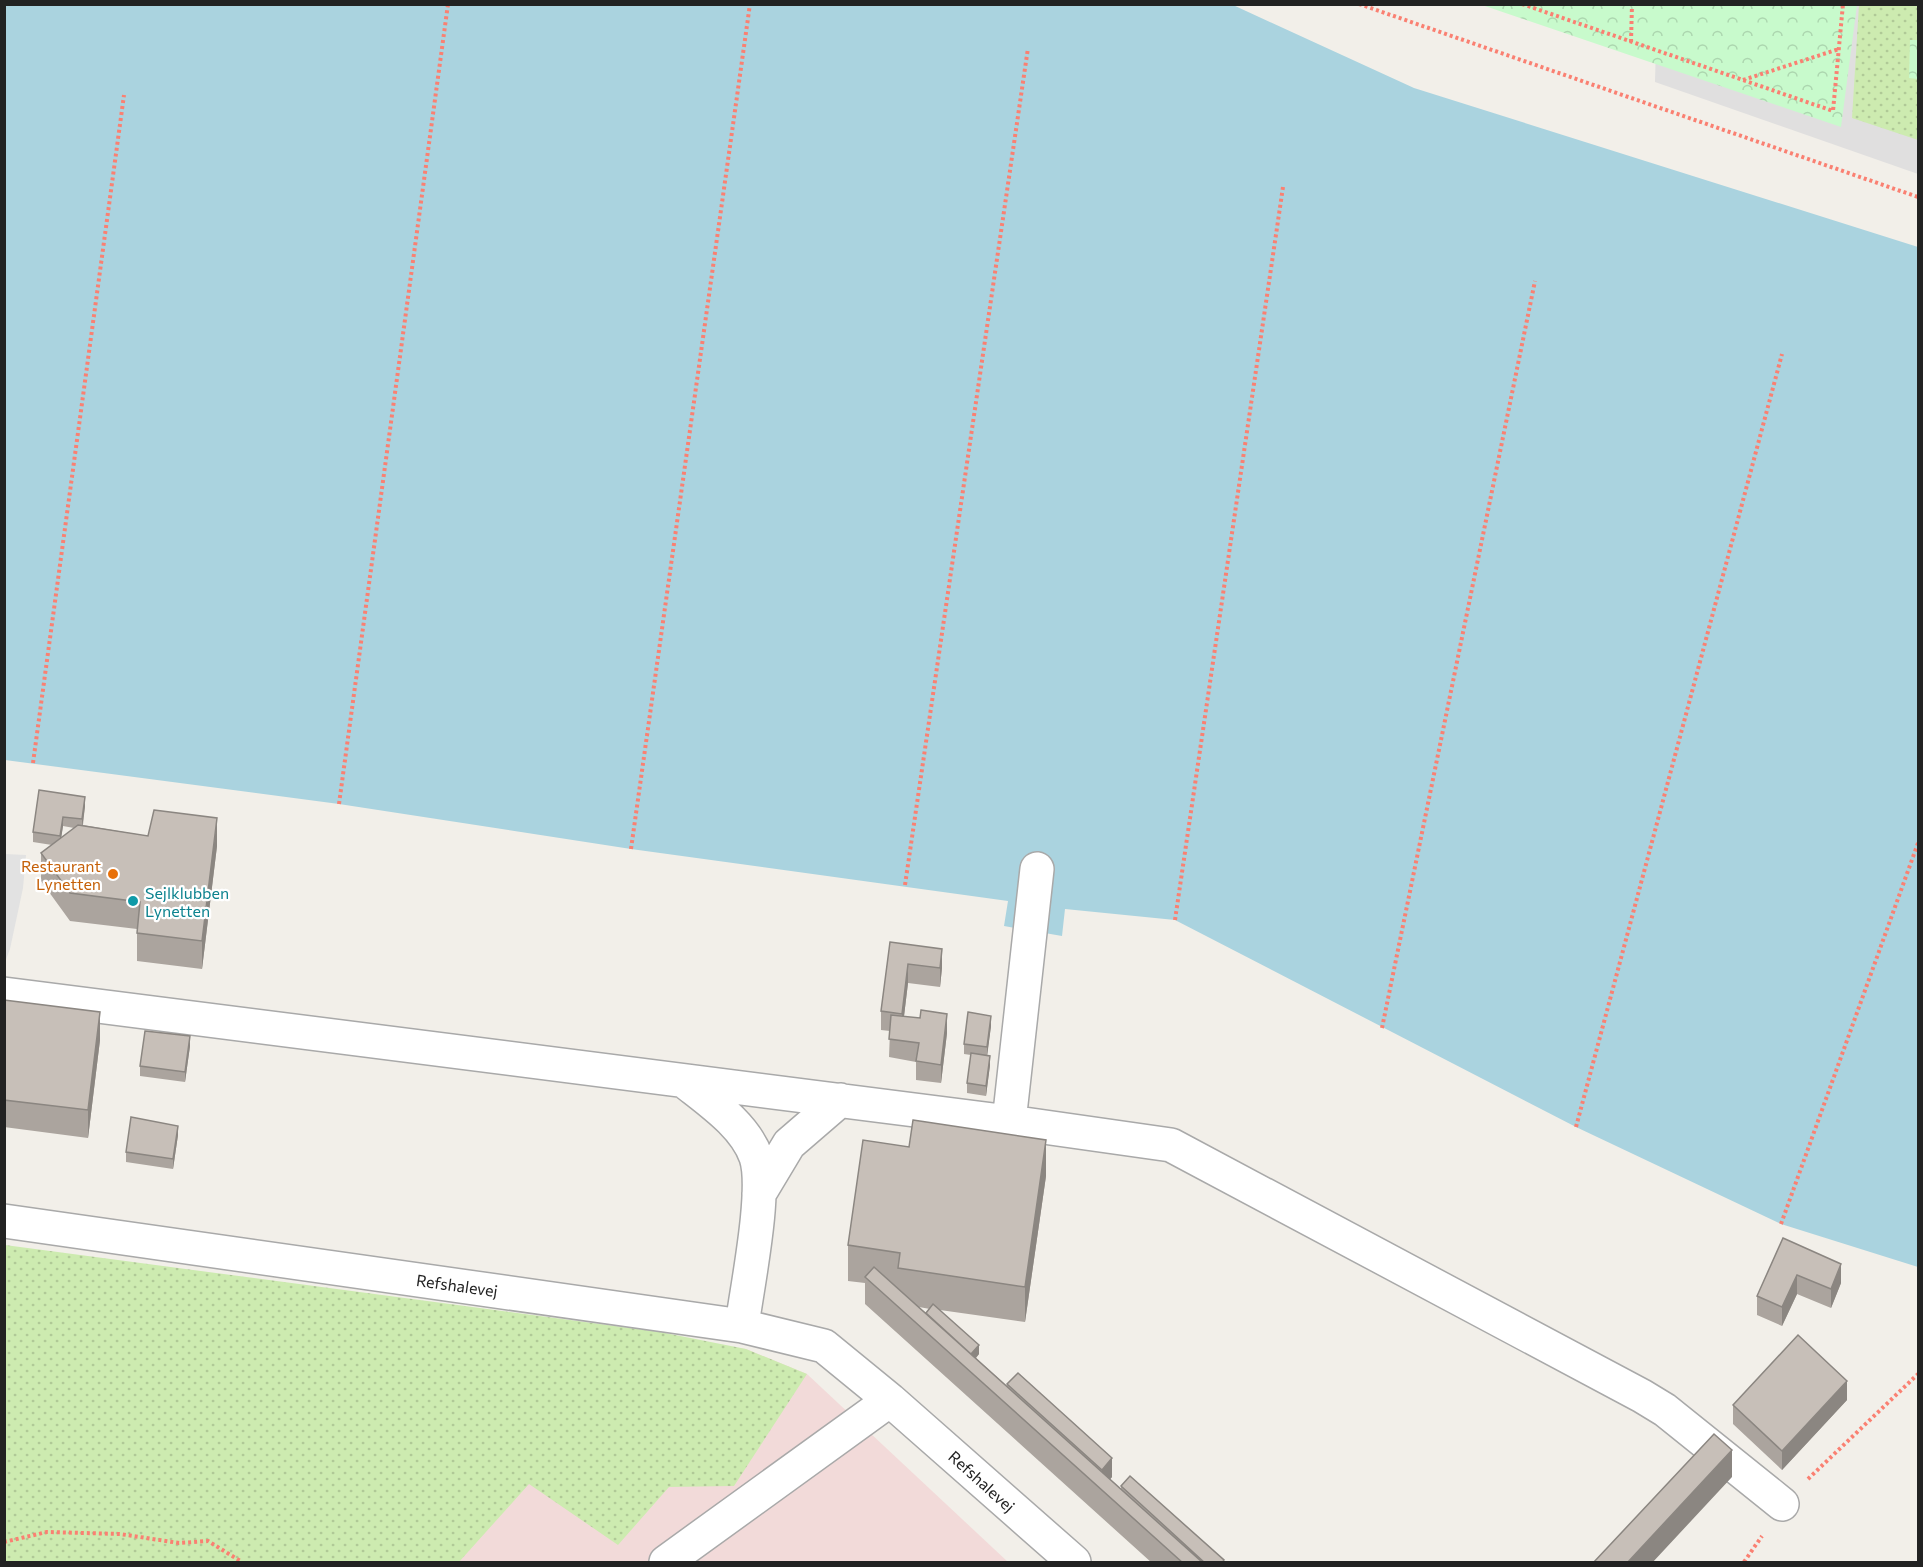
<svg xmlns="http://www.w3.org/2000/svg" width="1923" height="1567" font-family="Commissioner,sans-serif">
	<defs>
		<pattern id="grass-dots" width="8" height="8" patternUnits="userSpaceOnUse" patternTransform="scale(1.5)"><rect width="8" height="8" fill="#cdebb0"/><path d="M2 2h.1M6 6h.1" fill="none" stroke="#b0c997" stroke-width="1.8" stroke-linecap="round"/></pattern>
		<pattern id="park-crowns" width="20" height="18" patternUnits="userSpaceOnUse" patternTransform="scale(1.5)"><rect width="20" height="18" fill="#c8facc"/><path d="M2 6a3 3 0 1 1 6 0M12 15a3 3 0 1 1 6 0" fill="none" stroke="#acd6af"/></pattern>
	</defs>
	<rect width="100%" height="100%" fill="#f2efe9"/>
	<path fill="#e0dfdf" d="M1657,5H1918V174L1655,82Z"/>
	<path fill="#f2dad9" d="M5,1247L746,1349L807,1374L1008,1562H5Z"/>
	<path fill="url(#grass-dots)" d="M1859,5H1918V140L1852,118Z
		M5,1245L660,1332L746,1349L807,1374L734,1486L669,1487L618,1545L529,1484L459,1562H5Z"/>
	<path fill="url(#park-crowns)" d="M1482,5H1857L1841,127Z
		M1910,40H1918V79L1909,78Z"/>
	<path fill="#e2e2e2" d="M5,854L26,855L23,888L10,949L5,962Z"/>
	<path fill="#aad3df" d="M5,5H1233L1414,88L1918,247V1267L1781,1224L1576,1127L1175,920L1065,909L1062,936L1004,926L1008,901L631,849L339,804L5,760Z"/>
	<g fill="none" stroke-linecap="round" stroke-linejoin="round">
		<defs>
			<path id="minor" d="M4,994L1009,1122L1171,1145L1642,1396L1665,1410L1782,1504
				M684,1081C709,1101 745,1125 756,1157C767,1191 747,1287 742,1326
				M1009,1122L1037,869
				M759,1194L789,1144L840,1100
				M4,1221L742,1326L824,1346L890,1400L1074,1562
				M666,1562L890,1400"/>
		</defs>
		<use href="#minor" stroke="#a9a9a9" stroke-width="36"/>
		<path stroke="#fa8072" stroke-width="4" stroke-dasharray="3 3" stroke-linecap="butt" d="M1359,4L1918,197
			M1522,4L1833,111L1843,4
			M1631,42L1632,4
			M1743,80L1839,49
			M33,763L124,95
			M339,804L448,4
			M631,849L750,4
			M905,885L1028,48
			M1175,920L1283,187
			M1382,1028L1535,281
			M1576,1127L1782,354
			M1781,1224L1918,843
			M1808,1479L1918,1374
			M4,1542L47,1532L120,1534L179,1543L208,1541L242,1562
			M1744,1562L1762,1536"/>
		<use href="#minor" stroke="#fff" stroke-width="33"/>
	</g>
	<path fill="#aba49e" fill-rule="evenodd" d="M39,790L85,806L83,825L148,836L217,846L202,969L137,961V929L70,921L41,881V853L52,845L33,842V832ZM63,826L74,828L61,838Z
		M890,942L942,968L940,987L908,983L904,1016L947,1033L941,1083L916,1080V1062L889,1057L890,1031L881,1030V1011Z
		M4,1000L100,1040L88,1138L4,1127Z
		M991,1026L987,1055L990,1065L986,1096L967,1093V1083L971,1055L964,1054V1044Z
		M190,1046L185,1082L140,1076V1066Z
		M178,1135L173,1169L126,1162V1152Z
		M1046,1176L1025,1322L940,1310L979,1354L976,1358L1007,1386V1384L1112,1477L1110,1479L1121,1489V1486L1224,1563H1152L865,1304V1283L848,1281V1245ZM919,1307L930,1309L926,1313Z
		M1783,1238L1841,1283L1831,1308L1797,1294L1782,1326L1757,1315V1296Z
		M1847,1400L1782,1470L1733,1424V1405Z"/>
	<path fill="#8b8681" d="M85,797V806L82,829V819Z
		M63,817V826L60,846V836Z
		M217,818V846L202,969V941Z
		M942,949V968L940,987V968Z
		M908,964V983L902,1033V1014Z
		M100,1012V1040L88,1138V1110Z
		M947,1014V1033L941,1083V1065Z
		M991,1016V1026L987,1057V1047Z
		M190,1036V1046L185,1082V1072Z
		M990,1056V1065L986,1096V1086Z
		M178,1126V1135L173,1169V1159Z
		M1046,1140V1176L1025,1322V1287Z
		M1841,1264V1283L1831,1308V1289Z
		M1797,1275V1294L1782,1326V1307Z
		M979,1345V1354L969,1366V1356Z
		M1847,1381V1400L1782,1470V1451Z
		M1732,1450V1477L1652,1563H1627Z
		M1112,1458V1477L1102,1489V1470Z"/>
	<path fill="#c7bfb8" stroke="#8b8681" stroke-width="1.5" d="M39,790L85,797L82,819L63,817L60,836L33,832Z
		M154,810L217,818L202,941L137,933L140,902L70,893L41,853L78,825L148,836Z
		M890,942L942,949L940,968L908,964L902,1014L881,1011Z
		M4,1000L100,1012L88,1110L4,1100Z
		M921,1010L947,1014L941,1065L916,1061L919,1043L889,1039L891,1015L920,1018Z
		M968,1012L991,1016L987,1047L964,1044Z
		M145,1031L190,1036L185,1072L140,1066Z
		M971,1053L990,1056L986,1086L967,1083Z
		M131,1117L178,1126L173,1159L126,1152Z
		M913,1120L1046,1140L1025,1287L898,1268L900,1253L848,1245L863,1140L909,1147Z
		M1783,1238L1841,1264L1831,1289L1797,1275L1782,1307L1757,1296Z
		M874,1267L1203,1563H1183L865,1277Z
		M933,1304L979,1345L971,1354L926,1313Z
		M1798,1335L1847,1381L1782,1451L1733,1405Z
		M1018,1373L1112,1458L1102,1470L1007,1384Z
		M1714,1434L1732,1450L1627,1563H1593Z
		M1130,1476L1224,1560L1222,1563H1205L1121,1486Z"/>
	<circle fill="#e8710a" stroke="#fff" stroke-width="2" cx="113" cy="874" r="6"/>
	<circle fill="#0f9aa8" stroke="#fff" stroke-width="2" cx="133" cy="901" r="6"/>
	<g text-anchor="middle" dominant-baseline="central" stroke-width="4.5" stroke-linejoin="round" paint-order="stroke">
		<g font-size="16" fill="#c56008" stroke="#fff" text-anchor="end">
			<text x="101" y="865">Restaurant<tspan x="101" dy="18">Lynetten</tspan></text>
		</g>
		<g font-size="16" fill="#0d838f" stroke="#fff" text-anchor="start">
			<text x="145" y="892">Sejlklubben<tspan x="145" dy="18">Lynetten</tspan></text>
		</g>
		<g font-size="16" fill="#222" stroke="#fff">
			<text transform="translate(457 1285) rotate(8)">Refshalevej</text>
			<text transform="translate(982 1481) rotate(42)">Refshalevej</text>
		</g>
	</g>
	<rect width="1923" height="1567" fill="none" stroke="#222222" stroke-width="12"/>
</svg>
